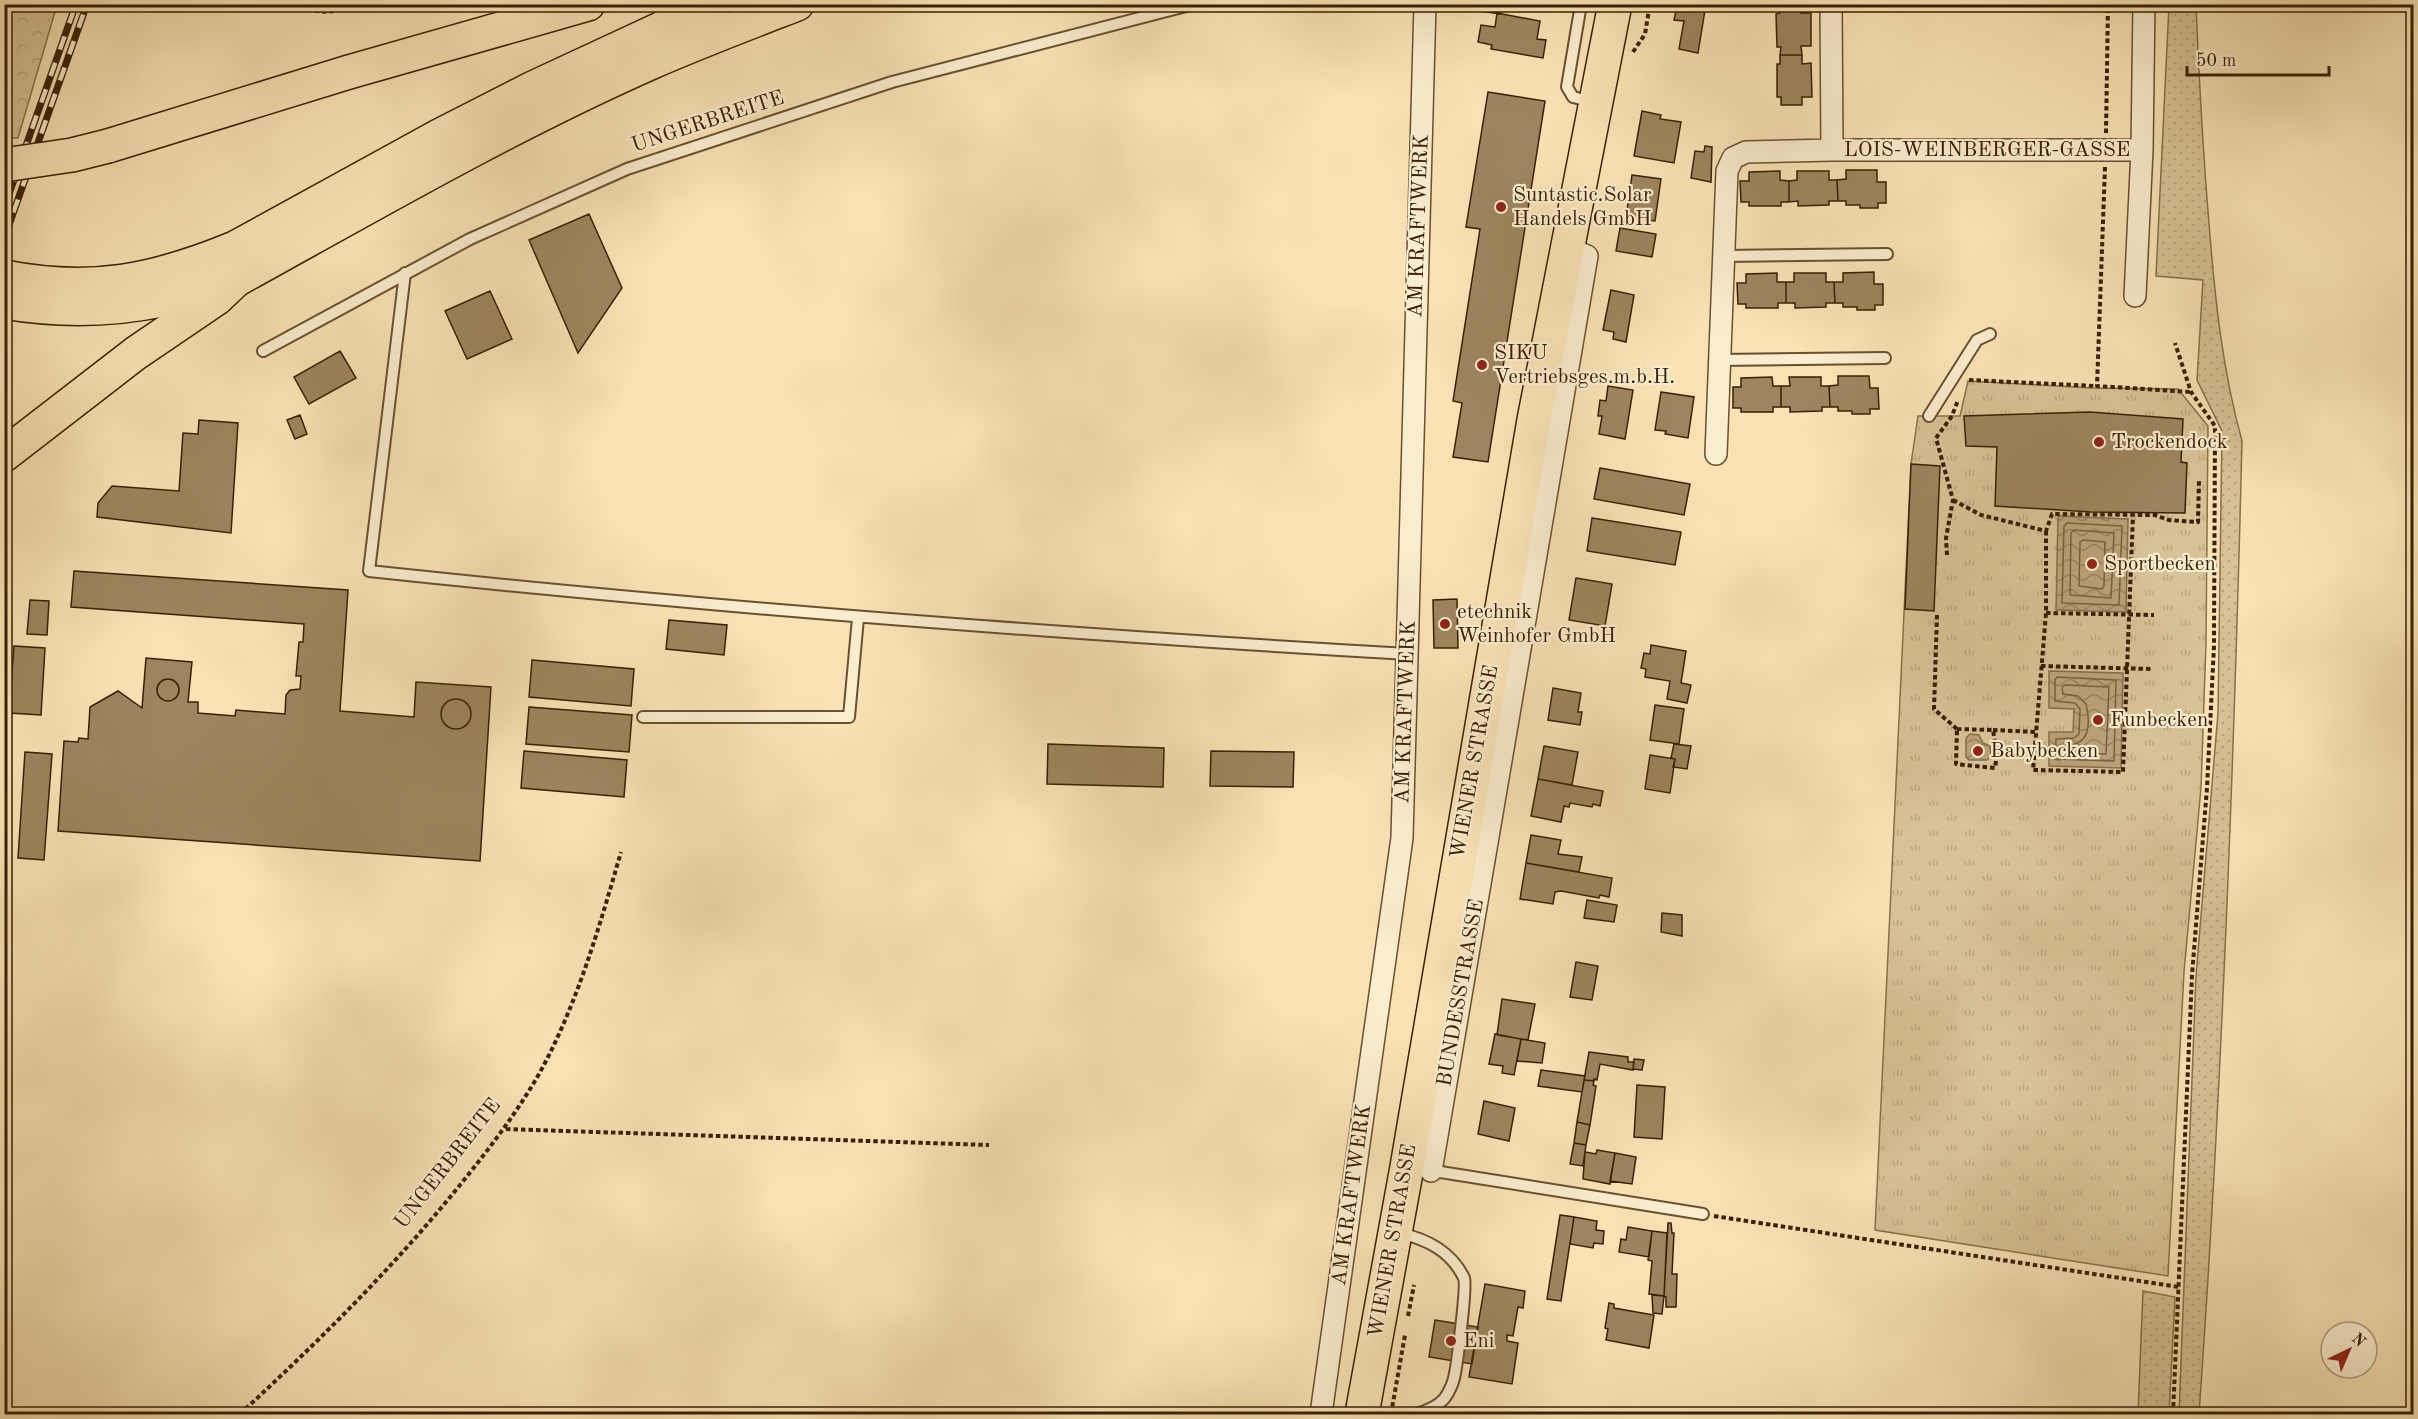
<svg xmlns="http://www.w3.org/2000/svg" width="2418" height="1419" font-family="'Old Standard TT',serif">
	<defs>
		<pattern id="grass-dots" width="8" height="8" patternUnits="userSpaceOnUse" patternTransform="scale(1.5)"><rect width="8" height="8" fill="#d8c297"/><path d="M2 2h.1M6 6h.1" fill="none" stroke="#baa680" stroke-width="1.8" stroke-linecap="round"/></pattern>
		<pattern id="forest-crowns" width="20" height="18" patternUnits="userSpaceOnUse" patternTransform="scale(1.5)"><rect width="20" height="18" fill="#d8c297"/><path d="M2 6a3 3 0 1 1 6 0M12 15a3 3 0 1 1 6 0" fill="none" stroke="#baa680"/></pattern>
		<pattern id="park-tufts" width="24" height="20" patternUnits="userSpaceOnUse" patternTransform="scale(1.5)"><rect width="24" height="20" fill="#d8c297"/><path d="M3 7l-1-3M5 7V3M7 7l1-3M15 17l-1-3M17 17v-4M19 17l1-3" fill="none" stroke="#baa680"/></pattern>
		<pattern id="water-waves" width="16" height="10" patternUnits="userSpaceOnUse" patternTransform="scale(1.5)"><rect width="16" height="10" fill="#b8a178"/><path d="M0 5q4-4 8 0t8 0" fill="none" stroke="#978360"/></pattern>
	</defs>
	<rect width="100%" height="100%" fill="#f9e3b5"/>
	<filter id="stains"><feTurbulence type="fractalNoise" baseFrequency=".00333" numOctaves="4"/><feColorMatrix values="0 0 0 0 .2 0 0 0 0 .09 0 0 0 0 .02 0 0 0 .5 -.17"/></filter>
	<radialGradient id="worn" r=".72"><stop offset=".6" stop-color="#630" stop-opacity="0"/><stop offset="1" stop-color="#630" stop-opacity=".3"/></radialGradient>
	<path fill="url(#grass-dots)" stroke="#88714c" stroke-width="1.5" d="M2169,5H2196C2199,78 2203,151 2209,224C2215,299 2222,368 2242,441C2234,766 2222,1091 2199,1414H2179L2196,976L2218,713L2222,431L2197,380L2203,280L2156,276Z
		M2143,1291L2175,1297L2169,1414H2138Z"/>
	<path fill="url(#forest-crowns)" stroke="#88714c" stroke-width="1.5" d="M4,5H57L18,138H5Z"/>
	<path fill="url(#park-tufts)" stroke="#88714c" stroke-width="1.5" d="M1968,381L2092,388L2178,389L2208,426L2206,643L2201,788L2184,972L2168,1276L1875,1230L1911,464L1918,416H1960Z"/>
	<path fill="url(#water-waves)" stroke="#856d49" stroke-width="1.5" d="M2058,516L2128,519L2126,612L2056,610Z
		M2049,671L2123,673L2121,768L2049,766V732H2073L2074,709L2049,708Z
		M1970,734L1979,735L1983,743L1990,746L1991,756L1987,760H1969L1966,757V738Z"/>
	<g fill="none" stroke-linecap="round" stroke-linejoin="round">
		<path stroke="#78603d" stroke-width="1.5" d="M2067,523L2122,526L2119,605L2062,603L2064,526Z
			M2074,530L2114,533L2111,598L2070,595L2071,533Z
			M2083,540L2105,542L2104,586L2102,589L2079,586L2080,542Z
			M2057,677L2116,680L2114,761L2055,759L2056,739L2074,738L2079,734L2080,709L2075,703L2055,701V680Z
			M2065,685L2109,687L2106,754L2063,752L2064,746C2090,745 2091,726 2086,704L2078,696L2063,694L2062,687Z"/>
	</g>
	<path fill="#9d855f" stroke="#392002" stroke-width="1.5" d="M1482,4H1502L1500,14L1481,11Z
		M1706,4L1698,53L1679,49L1684,21L1674,20L1677,6L1674,4Z
		M2341,4H2401V7L2377,8H2344Z
		M1780,5H1801V13H1811V46H1801L1802,55H1780L1781,47H1777L1776,14L1780,13Z
		M1497,13L1540,21L1537,39L1546,40L1543,58L1491,49L1492,45L1478,42L1481,25L1495,27Z
		M1780,55H1802V64L1811,63L1812,97H1802V105H1781V97H1777V64H1780Z
		M1488,92L1545,101L1488,462L1453,457L1462,403L1453,401L1480,229L1466,227Z
		M1642,111L1661,115L1660,119L1681,122L1674,163L1634,156Z
		M1705,146L1712,147L1711,182L1691,178L1695,151L1704,152Z
		M1846,170H1877V182H1886V203H1878V208H1860V205H1846V201H1838L1837,180L1846,179Z
		M1780,171V180L1789,181V202H1781V206H1749V202H1741L1740,181H1749V172Z
		M1797,171H1829V180H1837L1838,201H1829V205L1798,206V201L1789,202V181L1797,180Z
		M1632,175L1661,179L1655,221L1626,217Z
		M589,214L622,288L578,353L529,240Z
		M1620,228L1656,234L1652,257L1616,251Z
		M1874,272V284H1883V305H1875V310H1857V307H1843V303H1835L1834,282H1843V273Z
		M1777,273V282H1786V303H1778V308H1746V304H1738L1737,283H1746V274Z
		M1794,273H1826V282H1834L1835,303H1826V307L1795,308V303H1786V282H1794Z
		M1611,290L1634,295L1626,342L1613,339L1614,332L1603,330Z
		M490,291L512,339L467,359L445,311Z
		M340,351L356,378L309,404L294,377Z
		M1838,376H1869L1870,388H1878L1879,409H1870V414H1852V411H1838V407H1830L1829,386L1838,385Z
		M1772,377L1773,386H1781V407H1773V412H1741V408H1733V387H1741V378Z
		M1789,377H1821V386H1829L1830,407H1822V411L1790,412V407H1781V386H1790Z
		M1608,386L1633,390L1625,439L1599,434L1602,416H1598L1600,400L1606,401Z
		M1661,392L1694,397L1688,438L1665,434L1666,431L1655,430Z
		M2090,412L2183,419L2181,462L2187,463L2185,513L2091,512L1995,506L1997,447L1966,446L1964,416Z
		M300,415L307,434L295,439L287,420Z
		M199,420L238,423L231,533L97,517L98,503L112,486L179,491L183,433L198,434Z
		M1911,464L1940,466L1934,611L1905,609Z
		M1600,468L1690,484L1684,515L1594,499Z
		M1592,518L1681,532L1675,565L1587,551Z
		M74,571L348,590L340,711L414,717L416,682L491,687L480,861L58,831L64,741L78,742L79,738L88,739L90,707L118,691L142,708L146,658L192,662L188,702H198V713L235,716L236,710L285,714L286,695L290,690L300,689L301,676H296L299,642H303L304,624L71,607Z
		M1576,578L1612,584L1605,626L1569,620Z
		M1457,599L1458,648H1434L1433,600Z
		M30,600L49,601L47,635L27,634Z
		M669,620L727,625L724,655L666,649Z
		M1651,645L1686,651L1681,683L1691,685L1687,703L1667,699L1670,681L1645,677L1646,669L1641,668L1644,653L1650,654Z
		M14,646L45,648L41,715L9,713Z
		M532,660L634,669L631,706L529,697Z
		M157 690a11 11 0 1 1 22 0a11 11 0 1 1-22 0Z
		M1553,688L1581,693L1578,712H1582L1580,725L1548,720Z
		M441 714a15 15 0 1 1 30 0a15 15 0 1 1-30 0Z
		M1655,705L1684,709L1679,744L1650,740Z
		M529,707L632,715L629,752L526,744Z
		M1048,744L1164,748L1163,787L1047,784Z
		M1674,744L1691,746L1687,769L1673,767L1675,759L1671,758Z
		M1544,746L1578,752L1572,785L1538,779Z
		M524,751L627,760L624,797L521,788Z
		M1211,751L1294,752L1293,787L1210,786Z
		M25,752L52,754L44,860L18,858Z
		M1650,755L1675,759L1670,793L1645,789Z
		M1538,779L1603,791L1600,806L1593,804L1592,807L1570,803L1569,807L1564,806L1561,822L1531,816Z
		M1531,835L1561,840L1558,854L1582,857L1579,872L1526,863Z
		M1526,863L1612,878L1609,897L1600,895L1599,898L1561,891L1555,892L1553,904L1520,899Z
		M1587,900L1617,905L1614,922L1584,918Z
		M1662,913L1682,915V936L1661,932Z
		M1576,962L1598,966L1592,1000L1570,997Z
		M1502,999L1535,1004L1528,1040L1497,1035Z
		M1495,1034L1521,1039L1514,1075L1502,1073L1503,1066L1489,1064Z
		M1521,1039L1545,1043L1542,1063L1517,1061Z
		M1589,1052L1628,1057V1062H1634L1633,1070L1600,1064L1597,1080L1594,1079V1081L1584,1080Z
		M1634,1059L1644,1060L1642,1070L1633,1069Z
		M1541,1070L1585,1076L1582,1092L1538,1086Z
		M1584,1080L1594,1081L1593,1085L1596,1086L1590,1125L1577,1122Z
		M1637,1085L1665,1087L1662,1139L1634,1137Z
		M1484,1101L1515,1108L1509,1141L1478,1134Z
		M1577,1122L1590,1125L1586,1145L1574,1143Z
		M1574,1143L1586,1145L1583,1166L1570,1164Z
		M1597,1150L1615,1153L1610,1184L1583,1179L1585,1152L1596,1154Z
		M1615,1153L1636,1157L1632,1184L1610,1181Z
		M1560,1215L1574,1217L1561,1301L1547,1299Z
		M1574,1217L1597,1221L1596,1230L1604,1231L1603,1244L1594,1243L1593,1248L1570,1244Z
		M1668,1223H1671L1672,1233H1674L1672,1274H1677L1676,1307H1666V1297L1664,1296Z
		M1628,1227L1652,1231L1649,1257L1619,1252L1621,1239L1626,1240Z
		M1652,1231L1667,1233L1664,1296L1649,1294L1652,1261L1648,1260Z
		M1485,1284L1525,1291L1523,1308L1518,1307L1513,1336L1507,1335V1341L1518,1343L1512,1384L1469,1377Z
		M1652,1295L1664,1296L1662,1314L1653,1313Z
		M1609,1303L1614,1304V1308L1654,1315L1649,1348L1606,1340L1608,1329L1605,1328Z
		M1435,1320L1478,1327L1472,1364L1429,1357Z"/>
	<g fill="none" stroke-linecap="round" stroke-linejoin="round">
		<defs>
			<path id="service" d="M1581,4L1567,87L1573,97L1593,102
				M1723,256L1887,254
				M405,273L369,571C715,608 1061,634 1408,654
				M263,351L470,239L627,169L892,82L1194,4
				M1719,360L1885,358
				M1929,416L1977,340L1990,334
				M643,717H849L858,618
				M1428,1170L1703,1214
				M1399,1233C1427,1239 1451,1251 1464,1278C1467,1286 1457,1366 1454,1378C1453,1384 1448,1394 1444,1399C1437,1407 1426,1411 1416,1414"/>
			<path id="minor" d="M1831,4L1832,150H2142
				M2135,296L2142,150L2144,4
				M1716,454L1727,171L1733,158L1746,152L1832,150
				M1431,1171L1587,256L1568,248
				M1321,1414L1402,838L1425,4"/>
			<path id="primary" d="M1362,1414L1407,1167L1534,420L1615,4"/>
			<path id="motorway" d="M108,146L349,72L588,4
				M4,277C91,294 155,281 235,248L439,136L533,88L714,4
				M4,302C57,311 109,311 161,300C184,295 206,286 229,282
				M4,455L136,353L217,298L236,280C372,205 508,126 650,63C698,42 748,23 797,4"/>
		</defs>
		<use href="#service" stroke="#69512f" stroke-width="14"/>
		<use href="#minor" stroke="#69512f" stroke-width="24"/>
		<use href="#primary" stroke="#392002" stroke-width="36"/>
		<use href="#motorway" stroke="#392002" stroke-width="36"/>
		<path stroke="#392002" stroke-width="4" stroke-dasharray="4.5 3" stroke-linecap="butt" d="M301,4C320,17 338,11 359,4
			M1633,52L1645,34L1650,4
			M2106,133L2108,4
			M2105,167L2097,386L2191,392
			M1969,380L2096,386
			M1953,500L1981,515L2046,531L2052,514L2155,515L2169,520L2198,522L2199,479
			M2046,531V613L2033,770L2123,772L2133,515
			M1947,555L1946,538L1953,500L1936,438L1952,416L1958,400
			M2046,613L2154,615
			M1937,615L1934,709L1957,729
			M2041,666L2151,669
			M1957,729L1993,730L1997,754L1995,768L1956,764Z
			M1993,730L2036,732
			M506,1129L989,1145
			M1714,1216L2179,1287
			M1408,1316L1414,1285
			M240,1414C318,1342 393,1268 460,1185C489,1149 516,1114 539,1074C577,1005 599,928 621,852
			M1391,1414L1405,1335
			M2173,1414L2192,975L2207,788L2214,646L2215,426L2191,392L2175,343"/>
		<use href="#service" stroke="#fbedcf" stroke-width="10"/>
		<use href="#minor" stroke="#fbedcf" stroke-width="21"/>
		<use href="#primary" stroke="#f9e3b5" stroke-width="33"/>
		<use href="#motorway" stroke="#f9e3b5" stroke-width="33"/>
		<defs>
			<path id="rail" d="M4,208L76,4
				M4,239L87,4"/>
		</defs>
		<use href="#rail" stroke="#392002" stroke-width="7"/>
		<use href="#rail" stroke="#fbedcf" stroke-width="4.5" stroke-dasharray="14" stroke-linecap="butt"/>
		<defs>
			<path id="motorway-bridge" d="M4,165L72,155L108,146"/>
		</defs>
		<use href="#motorway-bridge" stroke="#392002" stroke-width="36" stroke-linecap="butt"/>
		<use href="#motorway-bridge" stroke="#f9e3b5" stroke-width="33"/>
	</g>
	<g fill="#8f2418" stroke="#fbedcf" stroke-width="2">
		<circle cx="1501" cy="207" r="6"/>
		<circle cx="1482" cy="365" r="6"/>
		<circle cx="2099" cy="442" r="6"/>
		<circle cx="2092" cy="564" r="6"/>
		<circle cx="1445" cy="624" r="6"/>
		<circle cx="2098" cy="720" r="6"/>
		<circle cx="1978" cy="751" r="6"/>
		<circle cx="1451" cy="1341" r="6"/>
	</g>
	<g text-anchor="middle" dominant-baseline="central" stroke-width="4.5" stroke-linejoin="round" paint-order="stroke">
		<g font-size="21" fill="#392002" stroke="#fbedcf">
			<text transform="translate(708 122) rotate(-18)">UNGERBREITE</text>
			<text x="1987" y="150">LOIS-WEINBERGER-GASSE</text>
			<text transform="translate(1419 226) rotate(-88)">AM KRAFTWERK</text>
			<text transform="translate(1406 712) rotate(-88)">AM KRAFTWERK</text>
			<text transform="translate(1475 762) rotate(-80)">WIENER STRASSE</text>
			<text transform="translate(1461 993) rotate(-80)">BUNDESSTRASSE</text>
			<text transform="translate(448 1164) rotate(-52)">UNGERBREITE</text>
			<text transform="translate(1352 1195) rotate(-82)">AM KRAFTWERK</text>
			<text transform="translate(1393 1241) rotate(-80)">WIENER STRASSE</text>
		</g>
		<g font-size="21" fill="#392002" stroke="#fbedcf" text-anchor="start">
			<text x="1513" y="195">Suntastic.Solar<tspan x="1513" dy="24">Handels GmbH</tspan></text>
			<text x="1494" y="353">SIKU<tspan x="1494" dy="24">Vertriebsges.m.b.H.</tspan></text>
			<text x="2111" y="442">Trockendock</text>
			<text x="2104" y="564">Sportbecken</text>
			<text x="1457" y="612">etechnik<tspan x="1457" dy="24">Weinhofer GmbH</tspan></text>
			<text x="2110" y="720">Funbecken</text>
			<text x="1990" y="751">Babybecken</text>
			<text x="1463" y="1341">Eni</text>
		</g>
	</g>
	<rect width="2418" height="1419" fill="none" stroke="#f9e3b5" stroke-width="24"/>
	<rect x="6" y="6" width="2406" height="1407" fill="none" stroke="#392002" stroke-width="3"/>
	<rect x="12" y="12" width="2394" height="1395" fill="none" stroke="#392002" stroke-width="1.5"/>
	<g transform="translate(2349 1350) rotate(44)"><circle r="28" fill="#fbedcf" stroke="#ad9b7d" stroke-width="1.5"/>
	<path d="M0-4.5L10 22L0 15L-10 22Z" fill="#8f2418"/>
	<text y="-9" font-size="16" font-weight="bold" text-anchor="middle" fill="#392002">N</text>
	</g>
	<path d="M2187 66v9h142v-9" fill="none" stroke="#392002" stroke-width="3"/>
	<text x="2196" y="66" font-size="18" fill="#392002" stroke="#fbedcf" stroke-width="4.5" paint-order="stroke">50 m</text>
	<rect width="100%" height="100%" filter="url(#stains)"/>
	<rect width="100%" height="100%" fill="url(#worn)"/>
</svg>
